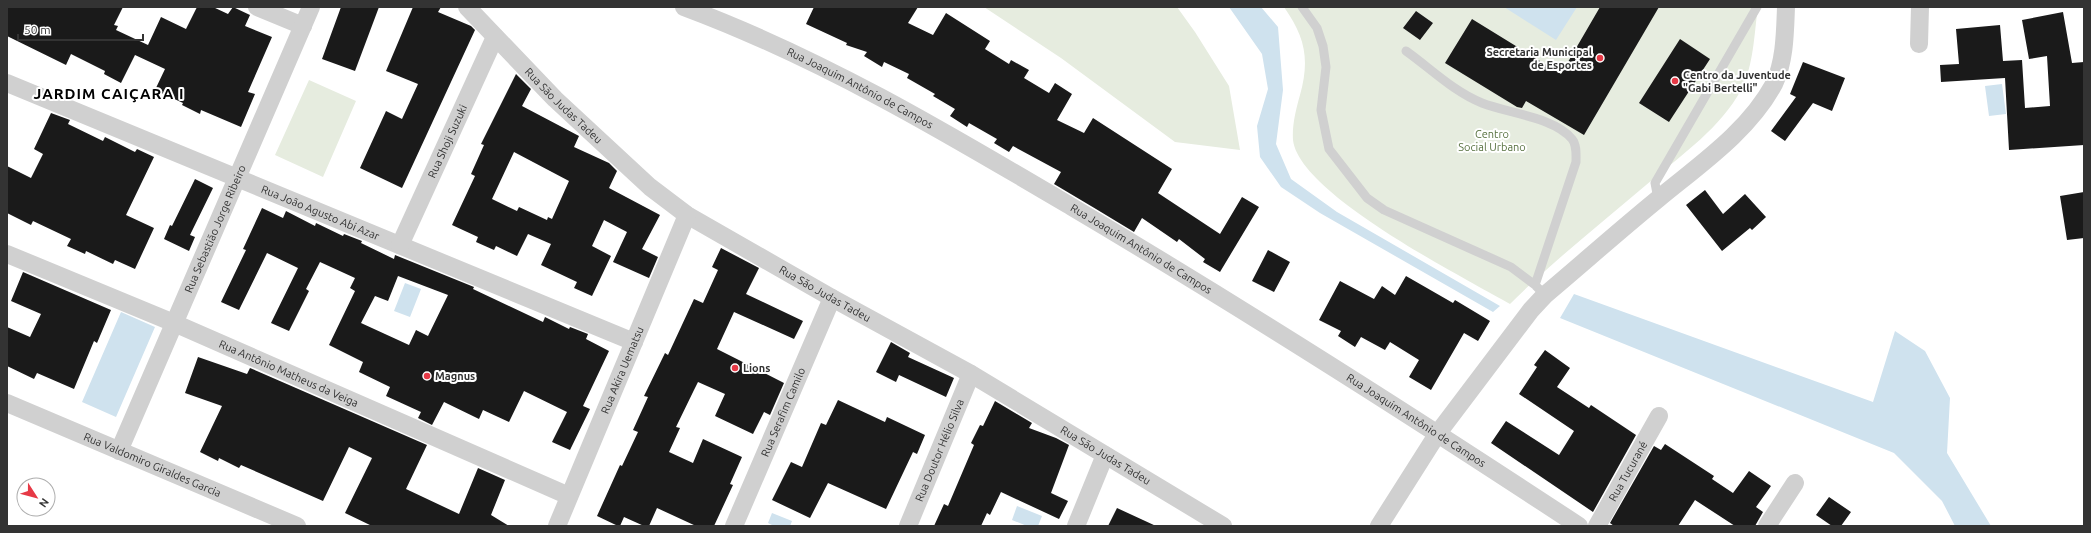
<svg xmlns="http://www.w3.org/2000/svg" width="2091" height="533" font-family="Ubuntu,sans-serif">
	<rect width="100%" height="100%" fill="#fff"/>
	<path fill="#e6ecdf" d="M984,7H1177L1195,32L1229,86L1240,150L1175,142L1061,58Z
		M1284,7H1758C1754,34 1754,65 1741,90C1721,127 1683,154 1652,180C1604,221 1554,260 1510,304C1463,277 1299,194 1293,140C1292,125 1296,109 1300,95C1310,59 1305,37 1284,7Z
		M309,80L356,101L323,177L275,155Z"/>
	<path fill="#cfe2ee" d="M1229,7H1261L1278,27L1283,90L1276,144L1291,179L1337,212L1500,306L1493,312L1320,213L1281,187L1260,157L1257,126L1268,89L1262,54Z
		M1504,7H1577L1556,40Z
		M2002,84L2006,114L1989,116L1985,86Z
		M405,283L421,289L410,317L394,311Z
		M1574,294L1873,402L1895,331L1925,351L1950,398L1947,453L1991,526H1955L1942,501L1894,453L1560,318Z
		M121,312L155,327L116,417L82,402Z
		M1017,506L1042,516L1038,526H1027L1012,520Z
		M772,513L792,521L790,526H774L768,523Z"/>
	<path fill="#1a1a1a" fill-rule="evenodd" d="M7,7H123L114,25L118,26L116,30L148,45L161,17L186,29L197,7H213L228,14L233,7L250,15L245,26L272,37L248,92L255,94L241,127L201,110L200,114L182,105L183,103L155,90L165,69L135,55L121,83L104,74L105,71L71,54L66,65L7,36Z
		M341,7H379L355,71L322,59Z
		M413,7H441L438,12L471,26L475,30L402,188L360,168L386,111L402,119L418,84L386,71Z
		M814,7H918L908,23L933,35L946,13L990,41L985,49L1009,64L1011,60L1029,70L1024,78L1049,93L1055,83L1072,94L1057,120L1084,133L1093,118L1172,169L1158,193L1220,234L1242,197L1259,207L1220,272L1203,262L1205,259L1179,239L1177,242L1142,218L1134,232L1096,209L1054,184L1061,172L1013,146L1009,152L994,143L997,139L969,123L967,127L950,116L955,109L933,96L935,94L907,78L909,74L884,62L882,67L864,56L867,52L846,45L847,43L806,24Z
		M1600,7H1659L1584,135L1526,101L1522,108L1517,107L1445,63L1472,19L1561,74Z
		M1416,11L1433,23L1420,40L1403,28Z
		M2063,12L2072,63L2084,62V145L2009,150L2005,78L1941,82L1940,65L1959,64L1956,29L2000,25L2003,61L2022,60L2025,108L2050,106L2047,56L2029,59L2022,20Z
		M1680,39L1710,59L1669,122L1639,103Z
		M1803,62L1845,78L1832,111L1813,103L1785,141L1771,131L1796,97L1790,94Z
		M516,74L531,89L522,106L579,136L574,147L609,163L617,171L609,188L660,215L642,249L658,257L649,278L613,262L627,232L604,220L592,246L611,256L592,296L574,288L577,282L541,265L551,244L528,234L517,256L496,246L494,250L476,242L478,237L452,225L475,176L471,174L484,145L481,144ZM514,152L569,181L552,219L548,217L547,220L519,207L517,211L492,199Z
		M51,113L70,120L68,124L103,141L105,137L135,152L137,149L154,157L126,215L154,228L135,269L115,260L113,264L86,251L85,254L67,246L71,239L33,221L31,225L7,213V166L31,178L43,154L34,149Z
		M195,179L213,188L190,235L195,237L189,251L164,239L170,225L172,226Z
		M1705,190L1723,214L1745,194L1766,217L1752,230L1750,228L1722,251L1686,205Z
		M2084,192V238L2067,240L2060,196Z
		M262,208L283,218L286,211L315,226L316,223L343,236L344,234L362,241L361,243L394,259L395,255L474,287L473,289L543,322L545,317L569,329L570,327L588,334L586,339L609,351L583,406L590,409L570,450L552,442L567,412L524,391L509,422L483,410L479,419L444,402L432,425L418,418L421,412L386,396L390,387L359,372L363,362L329,345L355,291L350,288L355,278L320,262L306,289L309,291L289,331L271,323L298,268L267,253L239,310L221,302L246,250L243,249ZM398,276L448,295L428,336L416,330L409,345L361,323L375,296L388,301Z
		M721,248L759,268L746,294L803,321L794,339L734,312L717,349L784,383L770,415L764,412L753,434L715,416L725,394L698,382L694,390L676,427L680,428L669,452L693,463L703,439L742,457L730,484L733,485L714,526H696L657,508L649,526H644L624,517L620,526H618L597,516L620,465L622,466L638,432L633,430L648,397L644,396L665,353L668,355L694,299L703,303L718,270L712,267Z
		M1268,250L1290,262L1274,292L1252,281Z
		M23,272L111,310L97,343L94,341L74,389L37,373L34,379L7,366V327L30,337L41,314L11,301Z
		M1406,276L1453,303L1455,300L1490,321L1478,341L1464,333L1431,390L1409,377L1419,360L1390,342L1385,350L1361,337L1355,347L1338,336L1341,331L1319,320L1340,281L1374,299L1382,286L1395,295Z
		M891,342L910,353L908,357L954,378L946,397L899,375L896,382L876,372Z
		M1545,350L1570,368L1557,387L1589,408L1591,405L1636,435L1593,512L1491,443L1506,421L1559,455L1574,431L1519,394L1537,367L1534,365Z
		M198,357L247,374L250,368L427,445L406,489L459,514L478,468L505,480L491,515L509,526H372L345,513L372,458L349,447L323,501L241,465L239,468L219,458L218,461L200,452L222,406L185,393Z
		M838,400L885,422L887,417L925,435L917,454L913,452L886,509L828,483L810,518L772,500L791,462L802,467L821,423L826,425Z
		M995,401L1032,423L1029,428L1056,438L1069,445L1051,493L1068,501L1059,519L1001,492L990,515L987,513L981,526H934L944,504L948,506L974,445L971,443L980,425L983,426Z
		M1665,444L1714,476L1712,479L1733,493L1749,471L1771,486L1756,507L1763,512L1755,526H1735L1695,500L1678,526H1614L1610,523L1654,446L1661,450Z
		M1829,497L1851,512L1841,526H1832L1816,515Z
		M1117,508L1156,526H1108Z"/>
	<g fill="none" stroke-linecap="round" stroke-linejoin="round">
		<path stroke="#d0d0d0" stroke-width="9" d="M1302,7L1317,28L1323,46L1326,67L1321,110L1329,149L1367,198L1384,210L1511,267L1535,285L1545,295
			M1406,51C1430,68 1454,92 1482,103C1507,113 1554,117 1572,139C1577,145 1576,155 1576,162L1535,285
			M1658,199L1655,183L1757,7"/>
		<g stroke="#d0d0d0" stroke-width="18">
			<path d="M257,7L303,26"/>
			<path id="s1" d="M467,7L555,99L650,187L687,215L832,298L971,374L1223,526"/>
			<path id="s2" d="M684,7C821,58 947,133 1072,207C1244,309 1412,416 1579,526"/>
			<path d="M1919,44L1920,7"/>
			<path id="s3" d="M7,83L634,342"/>
			<path id="s4" d="M400,245L495,37"/>
			<path id="s5" d="M7,254L174,323L569,496"/>
			<path id="s6" d="M7,403L297,526"/>
			<path id="s7" d="M119,451L311,7"/>
			<path id="s8" d="M557,526L687,215"/>
			<path id="s9" d="M734,526L832,298"/>
			<path id="s10" d="M908,526L971,374"/>
			<path d="M1076,526L1105,455"/>
			<path d="M1379,526L1438,433L1531,310L1545,295C1583,263 1620,230 1658,199C1699,165 1748,132 1774,84C1785,61 1785,32 1786,7"/>
			<path id="s11" d="M1597,526L1659,416"/>
			<path d="M1767,526L1795,483"/>
		</g>
	</g>
	<g fill="#e63946" stroke="#fff" stroke-width="1.5">
		<circle cx="1600" cy="58" r="4"/>
		<circle cx="1675" cy="81" r="4"/>
		<circle cx="735" cy="368" r="4"/>
		<circle cx="427" cy="376" r="4"/>
	</g>
	<g text-anchor="middle" dominant-baseline="central" stroke-width="4" stroke-linejoin="round" paint-order="stroke">
		<g font-size="11" font-weight="bold" fill="#333" stroke="#fff" text-anchor="start">
			<text x="1592" y="52" text-anchor="end">Secretaria Municipal<tspan x="1592" dy="13">de Esportes</tspan></text>
			<text x="1683" y="75">Centro da Juventude<tspan x="1683" dy="13">"Gabi Bertelli"</tspan></text>
			<text x="743" y="368">Lions</text>
			<text x="435" y="376">Magnus</text>
		</g>
		<g font-size="11" fill="#333" stroke="#fff">
			<text stroke="none"><textPath href="#s2" startOffset="194">Rua Joaquim Antônio de Campos</textPath></text>
			<text stroke="none"><textPath href="#s1" startOffset="138">Rua São Judas Tadeu</textPath></text>
			<text stroke="none"><textPath href="#s4" startOffset="114">Rua Shoji Suzuki</textPath></text>
			<text stroke="none"><textPath href="#s3" startOffset="339">Rua João Agusto Abi Azar</textPath></text>
			<text stroke="none"><textPath href="#s7" startOffset="242">Rua Sebastião Jorge Ribeiro</textPath></text>
			<text stroke="none"><textPath href="#s2" startOffset="518">Rua Joaquim Antônio de Campos</textPath></text>
			<text stroke="none"><textPath href="#s1" startOffset="462">Rua São Judas Tadeu</textPath></text>
			<text stroke="none"><textPath href="#s8" startOffset="169">Rua Akira Uematsu</textPath></text>
			<text stroke="none"><textPath href="#s5" startOffset="306">Rua Antônio Matheus da Veiga</textPath></text>
			<text stroke="none"><textPath href="#s9" startOffset="124">Rua Serafim Camilo</textPath></text>
			<text stroke="none"><textPath href="#s2" startOffset="842">Rua Joaquim Antônio de Campos</textPath></text>
			<text stroke="none"><textPath href="#s10" startOffset="82">Rua Doutor Hélio Silva</textPath></text>
			<text stroke="none"><textPath href="#s1" startOffset="786">Rua São Judas Tadeu</textPath></text>
			<text stroke="none"><textPath href="#s6" startOffset="158">Rua Valdomiro Giraldes Garcia</textPath></text>
			<text stroke="none"><textPath href="#s11" startOffset="63">Rua Tucurané</textPath></text>
		</g>
		<g font-size="11" fill="#56703f" stroke="#fff">
			<text x="1492" y="134">Centro<tspan x="1492" dy="13">Social Urbano</tspan></text>
		</g>
		<g font-size="15" font-weight="bold" letter-spacing="1" fill="#000" stroke="#fff">
			<text x="109" y="93">JARDIM CAIÇARA I</text>
		</g>
	</g>
	<rect width="2091" height="533" fill="none" stroke="#333333" stroke-width="16"/>
	<g transform="translate(36 497) rotate(126)"><circle r="19" fill="#ffffff" stroke="#adadad"/>
	<path d="M0-3L7 15L0 10L-7 15Z" fill="#e63946"/>
	<text y="-6" font-size="11" font-weight="bold" text-anchor="middle" fill="#333333">N</text>
	</g>
	<path d="M18 34v6h125v-6" fill="none" stroke="#333333" stroke-width="2"/>
	<text x="24" y="34" font-size="12" fill="#333333" stroke="#ffffff" stroke-width="3" paint-order="stroke">50 m</text>
</svg>
